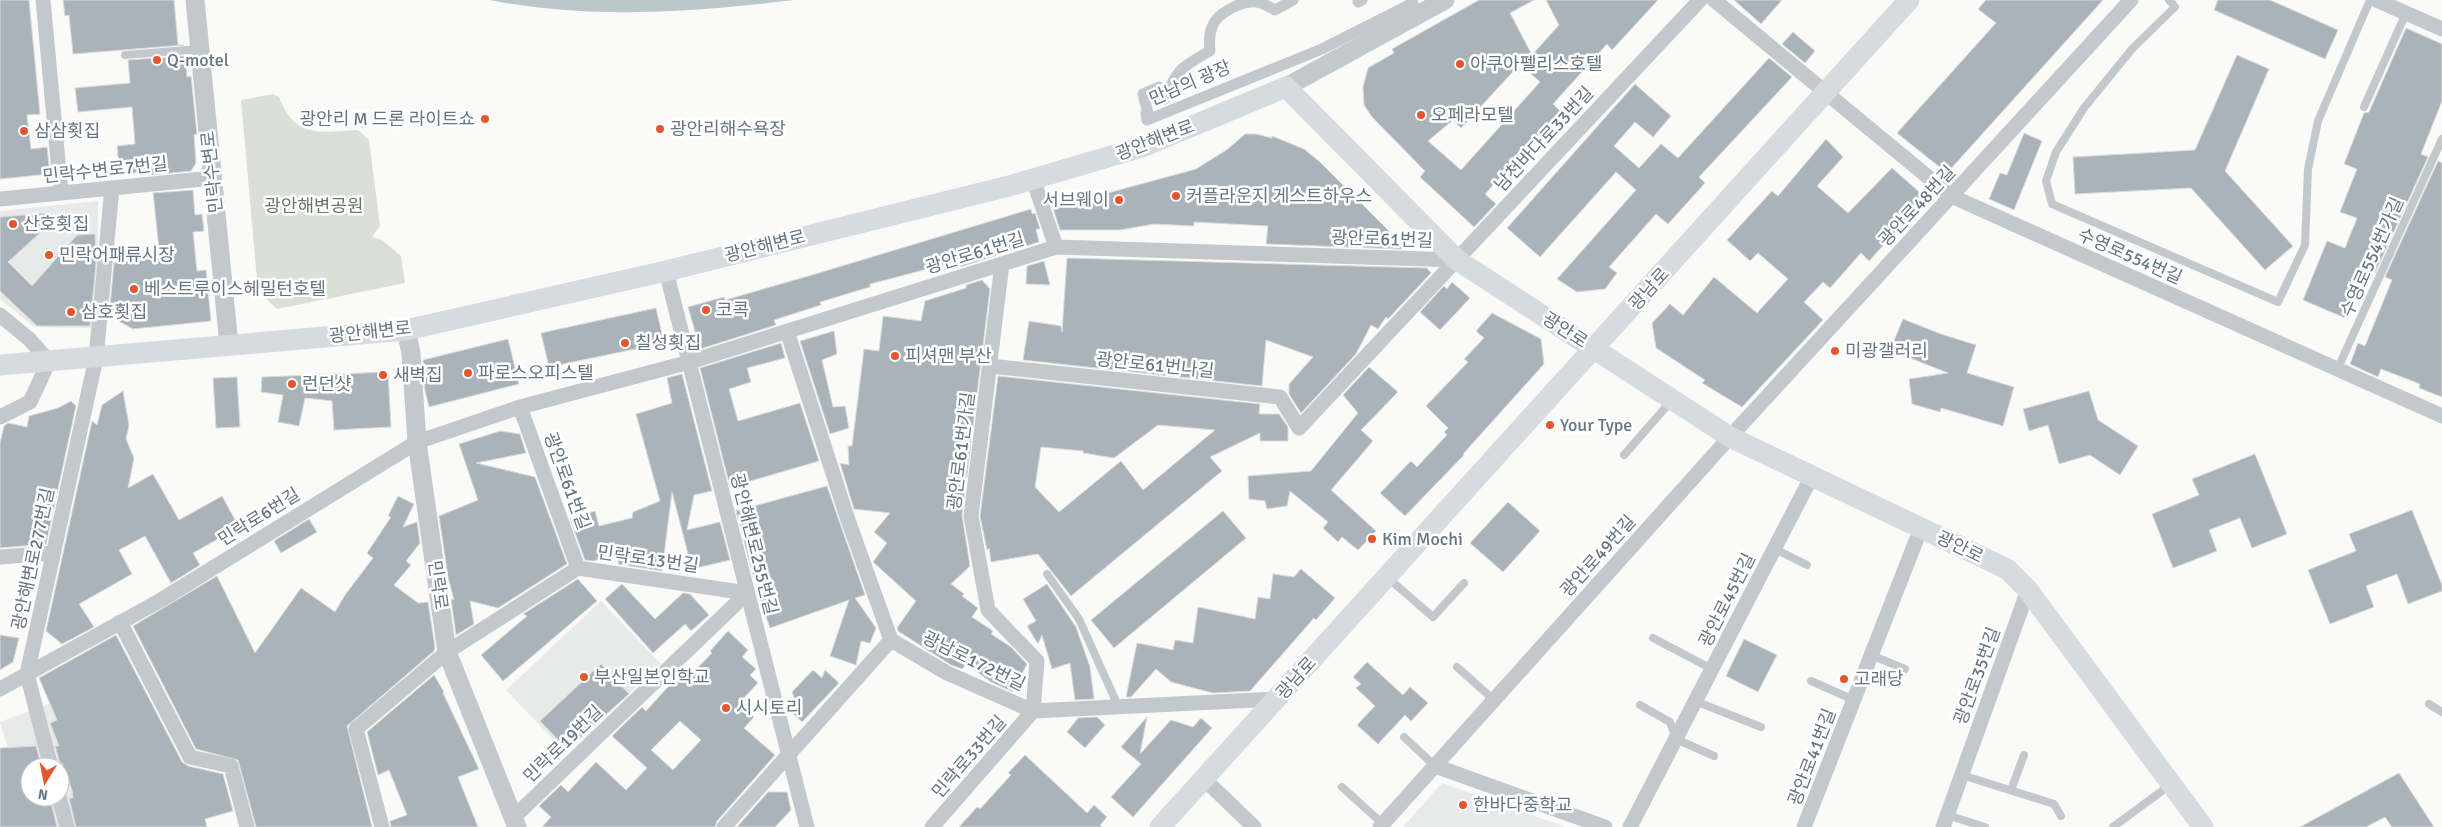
<svg xmlns="http://www.w3.org/2000/svg" width="2442" height="827" font-family="Signika,'Noto Sans KR',sans-serif">
	<rect width="100%" height="100%" fill="#fafaf8"/>
	<path fill="#e8e9e9" fill-rule="evenodd" d="M98,201L97,328L34,327L0,299V211Z
		M601,601L661,664L566,753L506,690Z
		M68,697L104,827H32L0,722ZM30,767H60V797H30Z
		M1442,783L1565,827H1403Z"/>
	<path fill="#dadfd7" d="M273,94L279,97C295,139 320,132 358,130L369,140L380,226L372,237L382,240L401,256L405,283L277,309L258,291L241,100Z"/>
	<path fill="#bbc7cb" d="M490,0H794C693,12 590,20 490,0Z"/>
	<path fill="#aab3b9" stroke="#dcdcda" fill-rule="evenodd" d="M0,0H29L40,114L27,115L31,149L47,147L50,174L0,179Z
		M63,0H174L178,45H184L73,54L69,15L65,16Z
		M1479,0H1534L1510,13L1532,55L1559,25L1546,0H1658L1612,50L1607,44L1553,104L1560,111L1485,194L1496,204L1474,227L1420,177L1425,171L1372,117L1364,105L1363,87L1368,68L1394,53L1392,49ZM1520,64L1540,82L1461,170L1428,141L1453,120L1461,128Z
		M1734,0H1782L1761,24Z
		M1986,0H2103L1947,173L1897,133L1996,23L1978,9Z
		M2218,0H2270L2338,30L2325,59L2214,10Z
		M2406,28L2442,44V101L2421,154L2428,157L2375,273L2365,269L2345,318L2303,300L2327,241L2345,248L2357,218L2340,212L2357,169L2344,164L2364,113L2369,112Z
		M1793,32L1815,51L1805,63L1782,44Z
		M2237,55L2269,69L2225,171L2293,246L2265,270L2191,188L2075,194L2073,157L2195,150Z
		M185,56L187,77L191,76L197,134L194,135L196,163L191,171L152,175L151,171L134,173L118,157L117,146L135,144L132,107L78,112L75,88L130,83L128,60Z
		M1769,58L1792,77L1699,177L1705,183L1668,224L1656,214L1609,267L1617,273L1605,289L1577,292L1557,279L1636,190L1616,172L1540,257L1507,228L1635,84L1671,116L1653,137L1635,122L1614,146L1639,168L1661,144L1678,158Z
		M2024,133L2042,141L2014,210L1989,199L2000,173L2007,175Z
		M1245,134H1256L1272,138V136L1304,149L1320,162L1404,246L1401,249L1266,244L1268,226L1194,222V226L1154,224L1120,230H1060L1053,208L1196,169L1228,149Z
		M1826,139L1843,157L1817,186L1848,213L1892,168L1926,198L1869,261L1861,253L1830,288L1823,282L1804,302L1823,320L1742,407L1702,383L1705,380L1656,348L1652,323L1670,304L1683,315L1714,277L1757,313L1788,279L1758,253L1750,261L1727,240L1772,191L1778,196Z
		M2438,161L2442,163V397L2419,388L2420,384L2381,369L2378,377L2350,364L2358,343L2365,346L2392,280L2385,277Z
		M193,190L195,215L202,214L204,231L193,232L197,271L206,270L211,321L133,329L109,316L114,263L160,258L153,193Z
		M1031,209L1032,214L1035,213L1040,229H1036L1039,242L960,267L958,261L870,284V287L820,302L821,305L774,320L776,325L700,349L688,307L724,297L725,300L812,275Z
		M48,213L53,221L8,262L32,286L77,235L95,234L96,263L90,326H37L0,291V217Z
		M1067,258L1427,268L1431,273L1388,319L1386,317L1378,329L1371,325L1356,354L1301,413L1289,394V384L1313,357L1266,340L1262,386L1023,360L1029,321L1061,326L1062,332Z
		M1044,261L1050,285L1026,284L1027,266Z
		M982,280L990,289L962,515L970,566L951,584L964,594L962,596L978,608L972,617L993,631L991,634L1011,647L1027,664L1013,692L991,682L966,664L962,669L951,665L898,631L897,628L916,601L873,562L887,543L874,532L890,513L854,509L840,463L849,465L848,446H852L864,349L879,351L883,316L921,321L925,301L966,288V285Z
		M1452,282L1470,298L1440,330L1420,312L1444,286L1447,289Z
		M656,308L664,343L549,367L541,333Z
		M1492,313L1541,339L1544,364L1463,454L1464,455L1405,516L1380,493L1411,461L1417,467L1447,435L1444,432L1448,428L1426,406L1468,362L1464,359L1484,338L1476,331Z
		M1903,319L1941,334L1976,345L1967,373L2014,387L2003,426L1941,408L1940,412L1912,404L1909,379L1948,373L1890,350Z
		M834,331L837,354L822,360L833,407L845,406L849,428L830,434L800,341Z
		M508,339L519,384L429,407L425,391L423,360Z
		M781,343L785,358L747,368L751,382L729,389L738,421L800,403L819,461L730,487L700,368Z
		M1369,367L1398,392L1361,430L1373,441L1331,490L1376,531L1358,550L1342,537L1338,542L1323,528L1328,522L1290,491L1287,506L1267,509L1265,501L1249,499L1248,476L1311,471L1358,413L1343,395Z
		M388,372L391,427L334,430L332,401L305,398L299,426L278,422L283,395L261,392L262,377Z
		M682,374L712,491L694,495L687,530L720,522L730,560L692,569L672,492L662,571L618,564L619,553L594,561L585,560L570,519L595,511L599,526L632,518L633,512L660,501L636,414L672,403L667,378Z
		M998,376L1260,404L1259,414H1279L1288,427V441H1260V433L1210,457L1222,471L1071,596L1038,554L991,562L989,548L987,550L980,516ZM1158,425L1215,430L1143,490L1121,461L1059,512L1035,487L1041,447L1083,451V453L1114,458Z
		M237,377L240,427L216,428L213,378Z
		M123,391L129,425L126,439L134,458L128,488L153,474L179,520L222,496L239,527L193,553L200,565L171,583L145,536L119,550L132,574L79,604L94,627L62,644L46,631L92,421L97,425L102,405Z
		M2089,391L2098,420L2138,446L2120,475L2090,455L2059,464L2048,425L2029,431L2023,409Z
		M71,401L76,406L46,544L0,548V443L4,426L8,423L27,427L29,416L58,408Z
		M500,431L520,434L526,453L476,463L535,477L567,564L498,608L470,601L474,624L456,635L451,599L454,600L448,577L439,516L478,500L459,444Z
		M2255,454L2287,534L2252,548L2240,518L2209,530L2217,551L2173,568L2152,514L2199,495L2192,479Z
		M827,486L865,595L855,598L876,628L870,643L861,641L856,665L830,656L849,600L770,628L759,597L774,581L761,568L753,575L736,511Z
		M398,496L414,504L403,527L417,522L420,543L406,561L411,565L394,585L418,603L428,602L435,647L434,651L347,726L372,827H256L238,760L196,749L133,626L217,576L255,653L301,588L335,612L345,595L373,558L367,553L391,517L388,516Z
		M1508,502L1540,531L1503,572L1470,543Z
		M2412,510L2442,585V591L2408,604L2397,574L2366,586L2374,607L2330,624L2308,570L2356,551L2349,534Z
		M1223,511L1246,538L1114,648L1091,620Z
		M309,519L317,532L281,553L274,541Z
		M1301,569L1335,598L1316,620L1314,618L1250,691L1213,693L1171,682L1156,669L1131,697H1126L1137,643L1173,650L1175,640L1193,643L1198,607L1255,619L1258,597L1270,599L1273,574L1294,577Z
		M578,579L597,601L503,681L481,655L527,616L523,614Z
		M622,584L655,619L683,593L690,594L709,615L691,631L685,624L653,653L605,599Z
		M1047,584L1076,627L1090,667L1094,699L1075,700L1070,663L1052,669L1042,635L1038,644L1027,626L1036,621L1023,599Z
		M728,631L748,650L742,657L756,669L750,675L758,683L739,703L754,717L744,728L775,755L717,821L715,827H542L551,817L539,806L561,785L568,792L596,762L626,790L647,768L612,736L642,707L646,711L676,678L683,683L712,653L710,651ZM680,721L701,740L673,770L651,750Z
		M0,635L19,638L13,662L0,670Z
		M116,635L182,762L188,766L223,774L233,811L205,819L207,827H76L69,798H73L72,790L62,763H60L55,746H59L50,723L57,720L39,678Z
		M1744,639L1777,655L1758,692L1726,676Z
		M1367,662L1403,695L1410,687L1428,703L1411,721L1405,715L1378,744L1357,725L1375,706L1356,688L1361,684L1353,677Z
		M601,664L629,694L567,749L540,721Z
		M813,670L822,678L825,670L839,683L802,722L787,708L795,700L792,692Z
		M434,675L444,692L443,693L479,769L458,777L478,827H391L390,821L407,815L389,770L378,775L367,732Z
		M1097,717L1105,725L1085,748L1067,732L1078,718Z
		M1147,717L1140,754L1171,720L1193,727L1201,718L1212,728L1133,817L1111,797L1141,764L1121,747Z
		M36,746L41,764L28,765L29,799L50,798L57,827H0V748Z
		M1025,755L1087,813L1094,805L1107,817L1100,825L1102,827H959L977,807L980,809L1011,775L1008,773Z
		M2399,773L2434,827H2392L2385,817L2366,827H2300Z
		M768,792H787L791,810L775,827H737Z"/>
	<g fill="none" stroke-linecap="round" stroke-linejoin="round">
		<path stroke="#c3c8cc" stroke-width="8" d="M2169,0L2175,7L2132,49L2084,108L2056,152L2046,181L2052,204L2278,302L2305,245L2308,169L2318,121L2370,0
			M125,55L200,49
			M2364,107L2406,13
			M2337,370L2442,139
			M1624,455L1672,400
			M1775,549L1807,565
			M1047,574L1079,619L1118,706
			M1388,578L1433,617L1464,583
			M1653,638L1712,669
			M1871,655L1905,669
			M1457,667L1494,700
			M1811,681L1854,700
			M1695,701L1761,727
			M2429,704L2442,712
			M1640,705L1670,722L1676,739L1714,756
			M1404,737L1435,766
			M1962,775L2054,804L2061,816
			M1342,787L1383,824
			M2011,790L2024,755
			M1947,815L1985,827
			M2113,827L2170,785"/>
		<path stroke="#c3c8cc" stroke-width="11" d="M1293,0L1275,10C1270,7 1263,3 1257,2C1242,0 1217,13 1212,27C1209,35 1209,43 1210,51C1183,66 1176,70 1165,99L1159,87L1143,94L1148,113L1146,114L1147,120L1322,49L1413,3L1411,0
			M1358,0V2L1362,0"/>
		<path stroke="#c3c8cc" stroke-width="15" d="M43,0L61,193
			M1714,0L1951,196L2442,416
			M2376,0L2442,29
			M1033,179L1056,247
			M0,199L213,178
			M666,271L807,827
			M0,315L29,339L49,361L30,402L0,417
			M787,331L848,520L891,640L947,673L1033,711L1277,699
			M990,366L1280,397L1299,428L1700,0
			M520,407L578,568
			M0,557L53,553
			M120,622L190,757L231,766L247,827
			M0,689L161,600L417,442L520,407L686,363L1056,247L1457,260
			M1435,766L1605,827
			M51,767L27,674L96,358L112,188
			M1204,779L1254,827
			M59,797L67,827
			M513,818L747,593
			M382,827L356,729L447,652L578,568L747,593
			M724,827L891,640
			M932,827L1033,711L1037,661L988,610L971,516L1002,264
			M1380,827L1730,437L2131,0
			M1630,827L1812,476
			M1804,827L1921,528
			M1943,827L2028,590"/>
		<path stroke="#c3c8cc" stroke-width="19" d="M195,0L229,345
			M1286,87L1445,0
			M406,330L411,353L417,442L447,652L517,827"/>
		<path stroke="#d6dbdf" stroke-width="21" d="M0,365L406,330L666,271L1009,186L1142,147L1286,87L1457,260L1730,437L2007,569L2028,590L2203,827
			M1160,827L1909,0"/>
	</g>
	<g fill="#e4572e" stroke="#fff" stroke-width="2">
		<circle cx="157" cy="60" r="5"/>
		<circle cx="1460" cy="64" r="5"/>
		<circle cx="1421" cy="115" r="5"/>
		<circle cx="485" cy="119" r="5"/>
		<circle cx="660" cy="129" r="5"/>
		<circle cx="24" cy="131" r="5"/>
		<circle cx="1176" cy="196" r="5"/>
		<circle cx="1119" cy="200" r="5"/>
		<circle cx="13" cy="224" r="5"/>
		<circle cx="49" cy="255" r="5"/>
		<circle cx="134" cy="289" r="5"/>
		<circle cx="706" cy="310" r="5"/>
		<circle cx="71" cy="312" r="5"/>
		<circle cx="625" cy="343" r="5"/>
		<circle cx="1835" cy="351" r="5"/>
		<circle cx="895" cy="356" r="5"/>
		<circle cx="468" cy="373" r="5"/>
		<circle cx="383" cy="375" r="5"/>
		<circle cx="292" cy="384" r="5"/>
		<circle cx="1550" cy="425" r="5"/>
		<circle cx="1372" cy="539" r="5"/>
		<circle cx="584" cy="677" r="5"/>
		<circle cx="1844" cy="679" r="5"/>
		<circle cx="726" cy="708" r="5"/>
		<circle cx="1463" cy="805" r="5"/>
	</g>
	<g text-anchor="middle" dominant-baseline="central" stroke-width="5" stroke-linejoin="round" paint-order="stroke">
		<g font-size="18" fill="#657683" stroke="#fff" text-anchor="start">
			<text x="167" y="60">Q-motel</text>
			<text x="1470" y="64">아쿠아펠리스호텔</text>
			<text x="1431" y="115">오페라모텔</text>
			<text x="475" y="119" text-anchor="end">광안리 M 드론 라이트쇼</text>
			<text x="670" y="129">광안리해수욕장</text>
			<text x="34" y="131">삼삼횟집</text>
			<text x="1186" y="196">커플라운지 게스트하우스</text>
			<text x="1109" y="200" text-anchor="end">서브웨이</text>
			<text x="23" y="224">산호횟집</text>
			<text x="59" y="255">민락어패류시장</text>
			<text x="144" y="289">베스트루이스헤밀턴호텔</text>
			<text x="716" y="310">코콕</text>
			<text x="81" y="312">삼호횟집</text>
			<text x="635" y="343">칠성횟집</text>
			<text x="1845" y="351">미광갤러리</text>
			<text x="905" y="356">피셔맨 부산</text>
			<text x="478" y="373">파로스오피스텔</text>
			<text x="393" y="375">새벽집</text>
			<text x="302" y="384">런던샷</text>
			<text x="1560" y="425">Your Type</text>
			<text x="1382" y="539">Kim Mochi</text>
			<text x="594" y="677">부산일본인학교</text>
			<text x="1854" y="679">고래당</text>
			<text x="736" y="708">시시토리</text>
			<text x="1473" y="805">한바다중학교</text>
		</g>
		<g font-size="18" fill="#657683" stroke="#fff">
			<text transform="translate(1190 83) rotate(-23)">만남의 광장</text>
			<text transform="translate(1544 139) rotate(-47)">남천바다로33번길</text>
			<text transform="translate(1155 140) rotate(-21)">광안해변로</text>
			<text transform="translate(105 170) rotate(-6)">민락수변로7번길</text>
			<text transform="translate(212 172) rotate(-96)">민락수변로</text>
			<text transform="translate(1917 206) rotate(-47)">광안로48번길</text>
			<text transform="translate(1382 239) rotate(2)">광안로61번길</text>
			<text transform="translate(765 246) rotate(-14)">광안해변로</text>
			<text transform="translate(975 253) rotate(-17)">광안로61번길</text>
			<text transform="translate(2130 256) rotate(24)">수영로554번길</text>
			<text transform="translate(2372 257) rotate(-66)">수영로554번가길</text>
			<text transform="translate(1649 289) rotate(-48)">광남로</text>
			<text transform="translate(1565 330) rotate(33)">광안로</text>
			<text transform="translate(370 332) rotate(-6)">광안해변로</text>
			<text transform="translate(1155 365) rotate(6)">광안로61번나길</text>
			<text transform="translate(961 451) rotate(-83)">광안로61번가길</text>
			<text transform="translate(567 481) rotate(70)">광안로61번길</text>
			<text transform="translate(259 517) rotate(-32)">민락로6번길</text>
			<text transform="translate(754 544) rotate(76)">광안해변로255번길</text>
			<text transform="translate(1960 547) rotate(26)">광안로</text>
			<text transform="translate(1598 556) rotate(-48)">광안로49번길</text>
			<text transform="translate(33 559) rotate(-78)">광안해변로277번길</text>
			<text transform="translate(648 559) rotate(8)">민락로13번길</text>
			<text transform="translate(438 585) rotate(82)">민락로</text>
			<text transform="translate(1727 600) rotate(-63)">광안로45번길</text>
			<text transform="translate(974 661) rotate(26)">광남로172번길</text>
			<text transform="translate(1977 676) rotate(-70)">광안로35번길</text>
			<text transform="translate(1296 678) rotate(-48)">광남로</text>
			<text transform="translate(563 744) rotate(-44)">민락로19번길</text>
			<text transform="translate(969 757) rotate(-49)">민락로33번길</text>
			<text transform="translate(1812 757) rotate(-69)">광안로41번길</text>
		</g>
		<g font-size="18" fill="#687a64" stroke="#fff">
			<text x="314" y="206">광안해변공원</text>
		</g>
	</g>
	<g transform="translate(45 782) rotate(190)"><circle r="24" fill="#ffffff" stroke="#c1c8cd"/>
	<path d="M0-4L9 19L0 12L-9 19Z" fill="#e4572e"/>
	<text y="-8" font-size="14" font-weight="bold" text-anchor="middle" fill="#657683">N</text>
	</g>
</svg>
